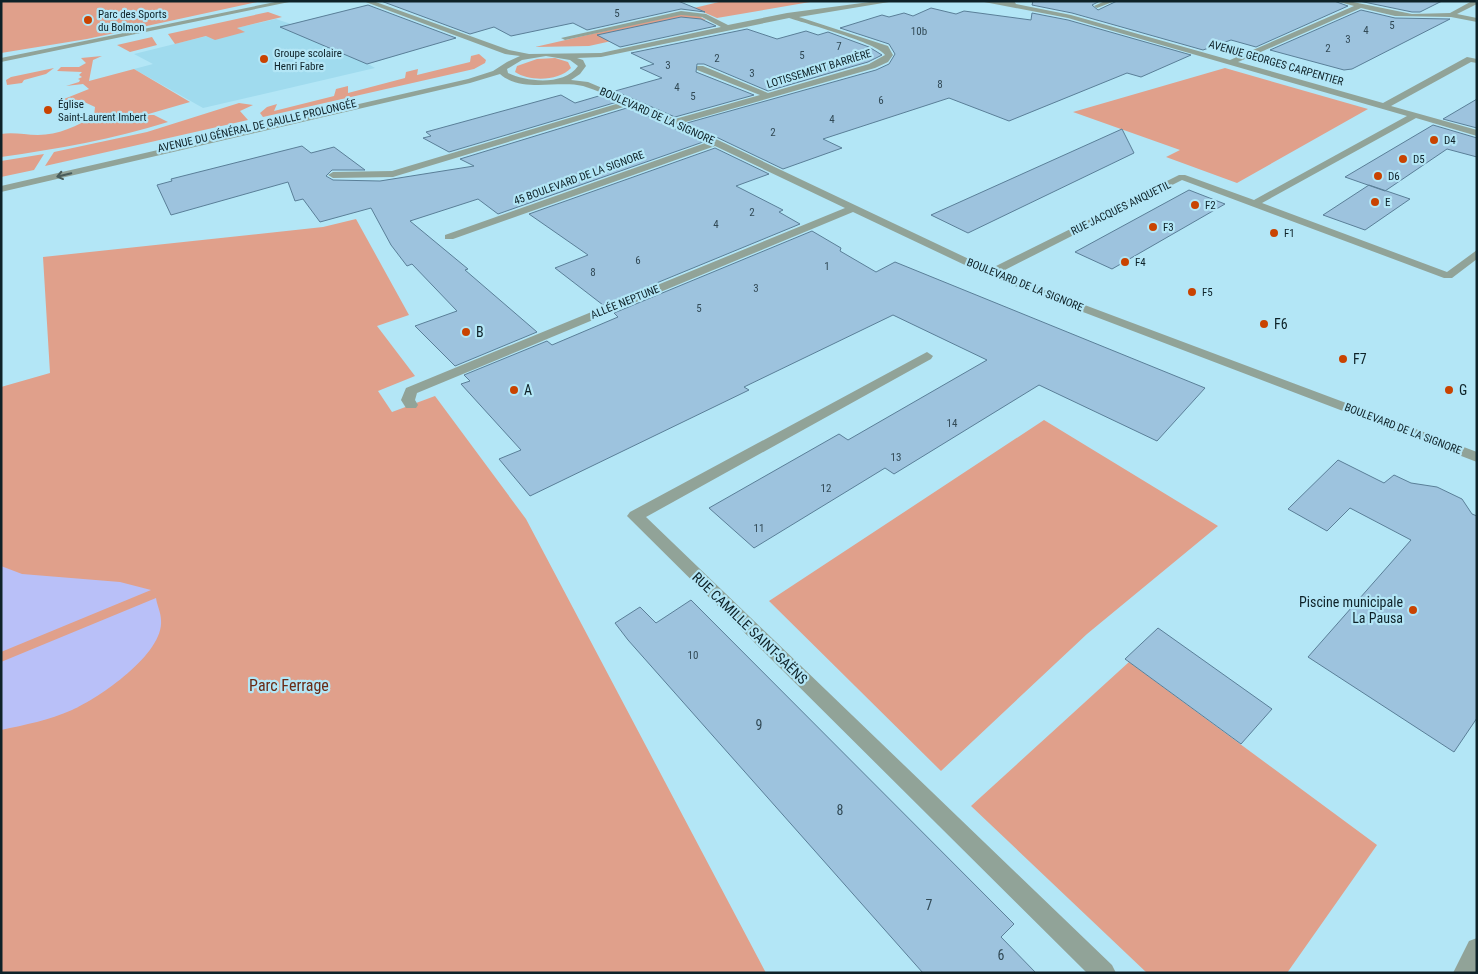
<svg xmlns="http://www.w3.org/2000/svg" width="1478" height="974" font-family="'Roboto Condensed',sans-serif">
	<rect width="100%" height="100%" fill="#b3e6f6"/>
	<path fill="#a0dbee" d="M340,12L354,17L409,52L368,64L375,68L203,108L134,69L153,64L134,54L207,36L244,32L236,28L276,19L291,24Z"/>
	<path fill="#e0a08b" d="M1,1H262L87,39L1,53Z
		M723,1H816L717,18L694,8Z
		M268,12L282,17L237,28L245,32L215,40L206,36L175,44L168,34Z
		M679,14L699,16L706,20L589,46L535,47Z
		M152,37L157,45L130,52L117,45Z
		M479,54L486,60L485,63L474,69L263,117L260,113L267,107L277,104L274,111L334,96L336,89L348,86V93L405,78L406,72L418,69L417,75L470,62L471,56Z
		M102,56L93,60L89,81L134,69L190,102L145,115H154L168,122C114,139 57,149 1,157V134C14,132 25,135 38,135C58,135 77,126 94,116L95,107L80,100L59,101L89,89L83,84L66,86L79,82L80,80L78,79L82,77L79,75L82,72L57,71L61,67H79L86,63L81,58Z
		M555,58L568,62L571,68C559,81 530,82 515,72L517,66L537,59Z
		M54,68L46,74L24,80L22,83L7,85L6,80L11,77Z
		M1225,68L1368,109L1237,183L1166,157L1180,150L1073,112Z
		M239,103L253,105L240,111L248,120L45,166L54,152L147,132Z
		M44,154L34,170L1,177V161Z
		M356,219L409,315L377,326L415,376L378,391L392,412L435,396L526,519L766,973H1V387L50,373L43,257L323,227Z
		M1044,420L1218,526L1087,634L941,771L769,601Z
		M1129,662L1377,845L1287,973H1147L971,806Z"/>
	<path fill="#b9c0f8" d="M1,566L22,574L120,582L151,590L1,652Z
		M156,598C157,605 161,613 161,620C164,654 99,698 72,710C49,720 25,725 1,730V662Z"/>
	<path fill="#9dc3de" stroke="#5a7f98" d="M381,1H678L705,12L681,9L587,30L573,23L511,36L494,27L470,34Z
		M1033,1H1100L1092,5L1098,10L1117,1H1334L1348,6L1256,47L1231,40L1203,50L1072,13L1032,5Z
		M1359,1H1442L1420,12H1412Z
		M368,5L456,38L367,64L280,27Z
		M931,8L956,14L964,11L1031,20L1032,13L1068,20L1191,55L1141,77L1127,73L1009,121L949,98L823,139L842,148L783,169L687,123L876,70L889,64L895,54L889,44L840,28L882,15L889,17L904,13L913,16Z
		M1361,10L1395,18L1450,19L1352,69L1344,70L1270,50Z
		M681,17L701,19L716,26L620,47L597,35Z
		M747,29L777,39L806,31L818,35L828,32L869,47L882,55L868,62L768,91L704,64H697L696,72L754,95L675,117L615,91L662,78L640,68L654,64L631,53Z
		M561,95L575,103L602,95L617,102L449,152L423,138L431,136L426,132Z
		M1477,99V128L1443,119Z
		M630,107L703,142L498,214L478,199L410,221L468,269L465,270L537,332L455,366L415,326L457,311L412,264L407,266L391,245L371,208L320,222L303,199L295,201L288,182L171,215L157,185L172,181L171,179L302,146L311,153L334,147L365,170H332L326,176L333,180L380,181L474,166L460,159Z
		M1433,125L1477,138V157L1447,149L1385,191L1345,177Z
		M1122,129L1134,153L968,233L931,215Z
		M715,148L769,174L736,186L783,210L779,212L800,224L603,305L555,268L588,255L529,214Z
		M1369,185L1410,199L1365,230L1323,215Z
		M1189,190L1225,204L1112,269L1075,252Z
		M812,231L841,248L840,251L876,272L895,262L1205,388L1157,441L1039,385L894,474L885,468L754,548L709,508L839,434L848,440L987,360L893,315L744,387L749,390L530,496L499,459L521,450L461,384L470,381L464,375L547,341L552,345L618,317L614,313Z
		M1338,460L1384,483L1394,475L1411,483L1437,487L1462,499L1472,514L1477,516V718L1454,752L1308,657L1411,540L1350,508L1327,531L1288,509Z
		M691,600L1014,924L1001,937L1036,973H923L628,640L615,623L640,607L656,623Z
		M1158,628L1272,709L1241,744L1125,659Z"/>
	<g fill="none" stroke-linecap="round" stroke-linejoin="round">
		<path fill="#91a398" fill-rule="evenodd" d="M280,1H294L1,62V58Z
			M363,1H373L509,50L529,54L601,53L721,27L702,17L681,15L565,40L561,38L681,11L706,14L728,25L787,13L877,1H895L799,17L888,46L893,55L888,62L875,68L682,123L990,269L1179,175H1185L1254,200L1407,116L1068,18L979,1H1014L1016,4L1071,15L1230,60L1354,6L1336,1H1348L1412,14L1450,13L1472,1H1477V4L1457,14L1477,18V22L1451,17L1395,16L1361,8L1238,62L1383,103L1467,57L1477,59V63L1471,62L1391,106L1477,130V136L1416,118L1262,203L1447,272L1477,250V259L1452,278H1444L1182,180L999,273L1477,452V462L986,275L853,212L417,393L415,400L418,405L416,408H406L401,400L406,388L845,208L715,146L453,239H445V235L708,142L630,105L393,177L333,178L328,175L333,172L392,171L623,102C610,97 597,90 583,86C558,80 521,93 500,74L470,83L1,192V186L468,79L493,71L507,62L520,56L505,54ZM789,18C807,24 878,43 885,55L869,64L768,93L703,66H697V70L760,95L675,119L588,82L571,80L580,74L586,66L583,60L577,58L601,57ZM546,56L570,60L578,66C564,86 527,82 508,73L507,69L522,60Z
			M1105,1H1115L1097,8L1094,6Z
			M927,352L933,356L931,359L646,517L1112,965L1116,973H1087L627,516L630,512Z
			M1477,938V973H1453L1469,941Z"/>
	</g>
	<defs><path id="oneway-shaft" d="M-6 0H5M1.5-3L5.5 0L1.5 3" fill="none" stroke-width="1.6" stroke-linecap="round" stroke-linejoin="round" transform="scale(1.25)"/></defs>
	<use stroke="#495c5a" href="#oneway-shaft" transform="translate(64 175) rotate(167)"/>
	<g fill="#c94301" stroke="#b3e6f6" stroke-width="2">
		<circle cx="88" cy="20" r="5"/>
		<circle cx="264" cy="59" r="5"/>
		<circle cx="48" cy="110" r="5"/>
		<circle cx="1434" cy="140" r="5"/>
		<circle cx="1403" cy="159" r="5"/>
		<circle cx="1378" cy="176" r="5"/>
		<circle cx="1375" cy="202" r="5"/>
		<circle cx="1195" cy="205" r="5"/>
		<circle cx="1153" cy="227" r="5"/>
		<circle cx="1274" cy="233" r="5"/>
		<circle cx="1125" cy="262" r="5"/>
		<circle cx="1192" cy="292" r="5"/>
		<circle cx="1264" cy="324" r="5"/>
		<circle cx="466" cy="332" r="5"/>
		<circle cx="1343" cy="359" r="5"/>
		<circle cx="514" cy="390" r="5"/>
		<circle cx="1449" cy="390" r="5"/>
		<circle cx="1413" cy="610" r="5"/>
	</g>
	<g text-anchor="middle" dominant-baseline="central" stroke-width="4.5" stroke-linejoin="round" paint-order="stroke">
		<g font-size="11" fill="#324a56">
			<text x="617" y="13">5</text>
			<text x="1392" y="25">5</text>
			<text x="1366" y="30">4</text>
			<text x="919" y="31">10b</text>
			<text x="1348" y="39">3</text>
			<text x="839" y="46">7</text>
			<text x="1328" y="48">2</text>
			<text x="802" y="55">5</text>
			<text x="717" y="58">2</text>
			<text x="668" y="65">3</text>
			<text x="752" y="73">3</text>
			<text x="940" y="84">8</text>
			<text x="677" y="87">4</text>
			<text x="693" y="96">5</text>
			<text x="881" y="100">6</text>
			<text x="832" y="119">4</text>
			<text x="773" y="132">2</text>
			<text x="752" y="212">2</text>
			<text x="716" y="224">4</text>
			<text x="638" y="260">6</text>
			<text x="827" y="266">1</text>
			<text x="593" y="272">8</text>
			<text x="756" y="288">3</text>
			<text x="699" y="308">5</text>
			<text x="952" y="423">14</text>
			<text x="896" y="457">13</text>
			<text x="826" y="488">12</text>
			<text x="759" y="528">11</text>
			<text x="693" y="655">10</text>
		</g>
		<g font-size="11" fill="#0e2228" stroke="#b3e6f6" text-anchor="start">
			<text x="98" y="14">Parc des Sports<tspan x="98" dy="13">du Bolmon</tspan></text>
			<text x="274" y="53">Groupe scolaire<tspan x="274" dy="13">Henri Fabre</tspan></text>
			<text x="58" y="104">Église<tspan x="58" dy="13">Saint-Laurent Imbert</tspan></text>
			<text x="1444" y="140">D4</text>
			<text x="1413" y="159">D5</text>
			<text x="1388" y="176">D6</text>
			<text x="1385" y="202">E</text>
			<text x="1205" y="205">F2</text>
			<text x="1163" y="227">F3</text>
			<text x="1284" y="233">F1</text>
			<text x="1135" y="262">F4</text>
			<text x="1202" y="292">F5</text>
		</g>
		<g font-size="11" fill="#0e2228" stroke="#b3e6f6">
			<text transform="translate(1276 63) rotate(16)">AVENUE GEORGES CARPENTIER</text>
			<text transform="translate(819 69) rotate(-17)">LOTISSEMENT BARRIÈRE</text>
			<text transform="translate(657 116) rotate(24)">BOULEVARD DE LA SIGNORE</text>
			<text transform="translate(257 126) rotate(-13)">AVENUE DU GÉNÉRAL DE GAULLE PROLONGÉE</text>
			<text transform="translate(579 178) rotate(-20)">45 BOULEVARD DE LA SIGNORE</text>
			<text transform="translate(1121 208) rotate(-26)">RUE JACQUES ANQUETIL</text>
			<text transform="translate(1025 285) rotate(22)">BOULEVARD DE LA SIGNORE</text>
			<text transform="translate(625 302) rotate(-22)">ALLÉE NEPTUNE</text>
			<text transform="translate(1403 429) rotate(21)">BOULEVARD DE LA SIGNORE</text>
		</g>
		<g font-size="14" fill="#0e2228" stroke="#b3e6f6" text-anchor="start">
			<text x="1274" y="324">F6</text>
			<text x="476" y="332">B</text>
			<text x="1353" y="359">F7</text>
			<text x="524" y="390">A</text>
			<text x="1459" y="390">G</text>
			<text x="1403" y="602" text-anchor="end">Piscine municipale<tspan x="1403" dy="16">La Pausa</tspan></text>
		</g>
		<g font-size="14" fill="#0e2228" stroke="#b3e6f6">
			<text transform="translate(750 628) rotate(44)">RUE CAMILLE SAINT-SAËNS</text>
		</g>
		<g font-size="14" fill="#324a56">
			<text x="759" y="725">9</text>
			<text x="840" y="810">8</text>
			<text x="929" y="905">7</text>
			<text x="1001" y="955">6</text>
		</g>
		<g font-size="16" fill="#6a2a14" stroke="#b3e6f6">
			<text x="289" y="685">Parc Ferrage</text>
		</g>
	</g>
	<rect width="1478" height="974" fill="none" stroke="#0e2228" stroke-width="5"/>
</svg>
